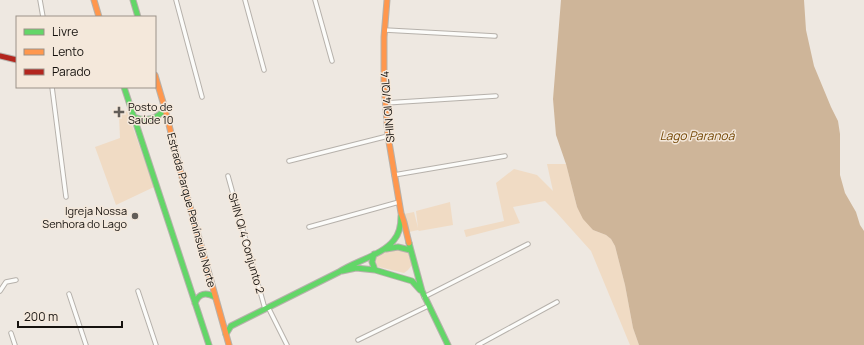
<svg xmlns="http://www.w3.org/2000/svg" width="864" height="345" font-family="Manrope,sans-serif">
	<rect width="100%" height="100%" fill="#eee8e1"/>
	<path fill="#f0dbc4" d="M127,111L154,187L116,205L95,147L120,138L119,116Z
		M547,164H566L577,207L593,230L606,235L611,239L615,246L625,285L633,328L639,345H630L591,251L556,212L545,201L513,207L520,223L466,237L464,230L504,221L496,183L514,169L537,175L553,191Z
		M450,202L453,225L419,231L418,230L409,232L404,214L414,212L418,228L416,211Z
		M402,249L408,252L412,265L408,270L404,273L379,267L374,264L373,259C382,250 390,250 402,249Z"/>
	<path fill="#ceb599" d="M561,0H804L806,30L814,66L831,107L838,121L840,134V175L845,193L856,212L860,225L864,231V345H639L633,328L625,285L615,246L611,239L606,235L593,230L583,219L577,207L566,164L556,135L553,99Z"/>
	<g fill="none" stroke-linecap="round" stroke-linejoin="round">
		<defs>
			<path id="street" d="M40,0L43,17
				M176,0L202,97
				M245,0L264,70
				M315,0L332,61
				M385,30L495,36
				M52,87L66,197
				M385,103L496,96
				M289,161L388,136
				M394,175L505,156
				M228,176L265,309
				M309,227L399,202
				M0,291L6,282L16,280
				M138,291L156,345
				M69,294L86,345
				M424,297L528,244
				M268,307L287,345
				M11,333L15,345
				M358,340L428,306
				M478,345L557,302"/>
			<path id="fast" d="M133,0L138,17
				M124,87L209,345
				M134,117C146,122 157,119 165,109
				M409,243L422,291L448,345
				M386,249L398,247L410,250
				M374,254L372,262L375,270
				M342,271L356,268L375,270L412,281L420,290
				M195,303C199,293 206,292 215,297
				M226,334L231,326L339,272C355,261 383,255 394,240C400,233 401,224 401,216"/>
			<path id="slow" d="M94,0L99,17
				M387,0L384,37V83L388,136L401,213L404,222L409,243
				M155,75L165,109L184,185L229,345"/>
			<path id="jam" d="M0,56L17,60"/>
		</defs>
		<use href="#street" stroke="#b6b1ab" stroke-width="5.5"/>
		<use href="#fast" stroke="#b6b1ab" stroke-width="7"/>
		<use href="#slow" stroke="#b6b1ab" stroke-width="7"/>
		<use href="#jam" stroke="#b6b1ab" stroke-width="7"/>
		<use href="#street" stroke="#fcfcfa" stroke-width="3.5"/>
		<use href="#fast" stroke="#63d668" stroke-width="5"/>
		<use href="#slow" stroke="#ff974d" stroke-width="5"/>
		<use href="#jam" stroke="#b3261e" stroke-width="5"/>
	</g>
	<g fill="#625d58" stroke="#f4e8db" stroke-width="1.5">
		<path d="M117 106h4v4h4v4h-4v4h-4v-4h-4v-4h4z"/>
		<circle cx="135" cy="216" r="4"/>
	</g>
	<g text-anchor="middle" dominant-baseline="central" stroke-width="3" stroke-linejoin="round" paint-order="stroke">
		<g font-size="11" fill="#16120e" stroke="#f4e8db" text-anchor="start">
			<text x="128" y="106">Posto de<tspan x="128" dy="13">Saúde 10</tspan></text>
			<text x="127" y="210" text-anchor="end">Igreja Nossa<tspan x="127" dy="13">Senhora do Lago</tspan></text>
		</g>
		<g font-size="11" fill="#16120e" stroke="#f4e8db">
			<text transform="translate(387 107) rotate(-95)">SHIN QI 4/QL 4</text>
			<text transform="translate(192 210) rotate(75)">Estrada Parque Península Norte</text>
			<text transform="translate(247 243) rotate(74)">SHIN QI 4 Conjunto 2</text>
		</g>
		<g font-size="12" font-style="italic" fill="#754908" stroke="#f4e8db">
			<text x="697" y="135">Lago Paranoá</text>
		</g>
	</g>
	<rect x="16" y="16" width="140" height="72" fill="#f4e8db" stroke="#9b9289"/>
	<rect x="24" y="29" width="20" height="6" fill="#63d668" stroke="#9b9289"/>
	<text x="52" y="36" font-size="12" fill="#16120e">Livre</text>
	<rect x="24" y="49" width="20" height="6" fill="#ff974d" stroke="#9b9289"/>
	<text x="52" y="56" font-size="12" fill="#16120e">Lento</text>
	<rect x="24" y="69" width="20" height="6" fill="#b3261e" stroke="#9b9289"/>
	<text x="52" y="76" font-size="12" fill="#16120e">Parado</text>
	<path d="M18 321v6h104v-6" fill="none" stroke="#16120e" stroke-width="2"/>
	<text x="24" y="321" font-size="12" fill="#16120e" stroke="#f4e8db" stroke-width="3" paint-order="stroke">200 m</text>
</svg>
